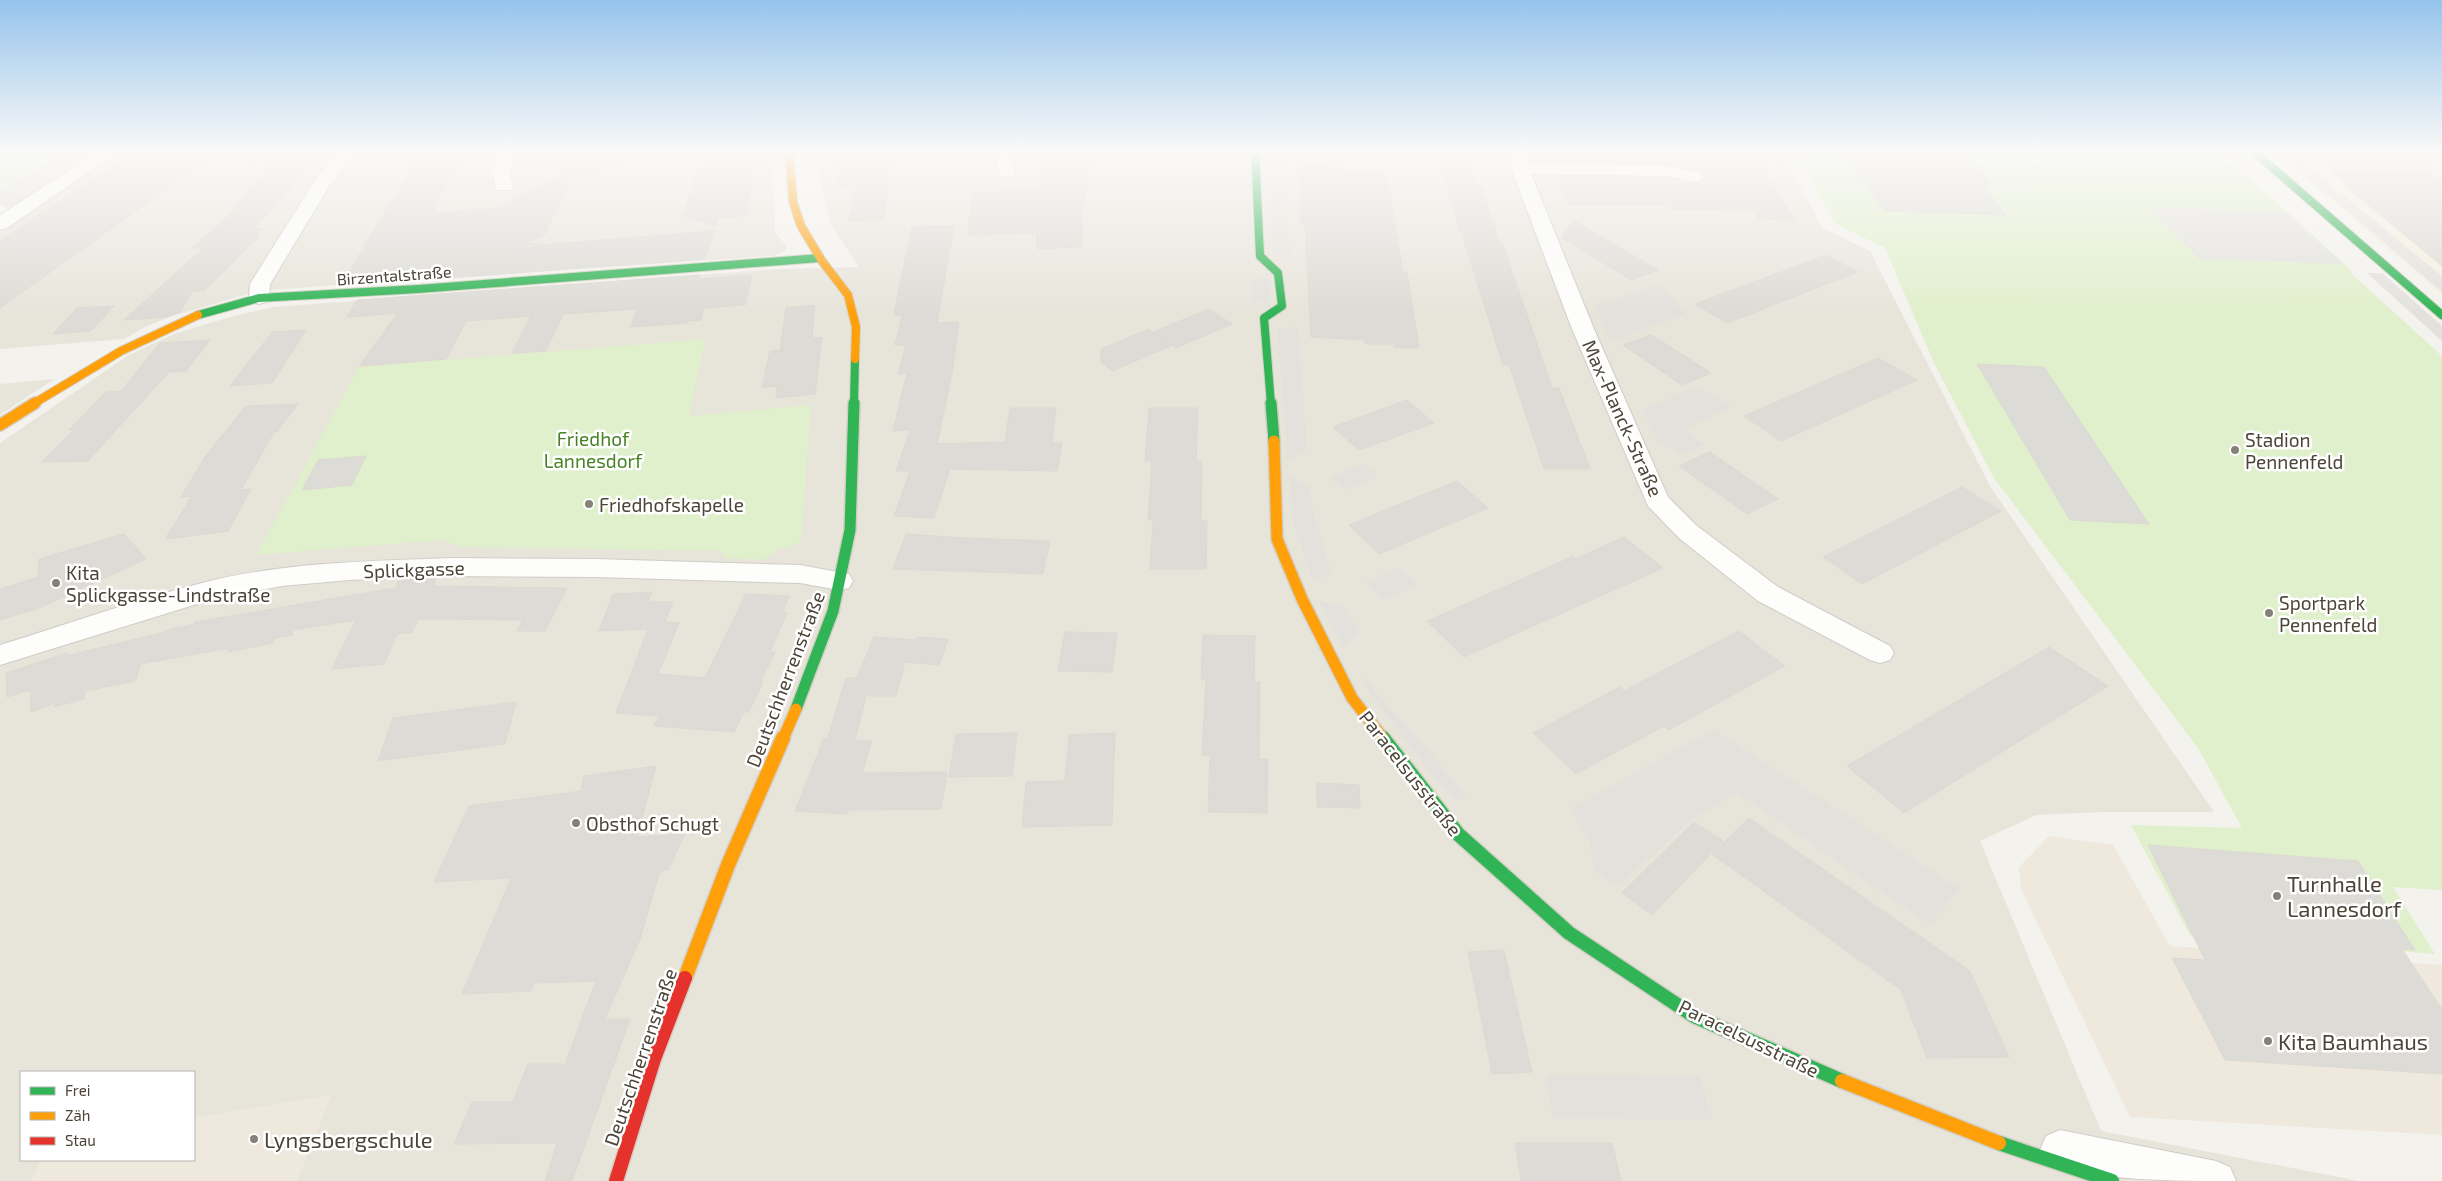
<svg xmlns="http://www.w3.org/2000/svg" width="2442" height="1181" font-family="'Exo 2',sans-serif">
	<rect width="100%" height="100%" fill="#f3f2ed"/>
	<path fill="#e7e4da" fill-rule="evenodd" d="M124,150H771L775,232L787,247L784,252L772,256L622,266L619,263L258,291L173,316L147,326L124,339L0,349V232Z
		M813,150H1781L1822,228L1870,251L1990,486L2214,812H2103L2036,815L1980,841L2101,1131L2359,1181H0V443L129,355L174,334L230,317L274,307L777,269L859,267L831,225ZM21,1072H194V1160H21Z
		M54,379L0,415V384Z"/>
	<path fill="#f6eee0" d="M2274,152L2442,157V295L2363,228Z"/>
	<path fill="#eee9dc" d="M2049,836L2113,845L2170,946L2442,965V1135L2130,1117L2021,889L2019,867Z
		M331,1095L297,1181H31L41,1160H194V1118Z"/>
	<path fill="#e0efcc" d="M0,150H67L55,154L0,190Z
		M1795,150H2218L2348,267L2353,275L2442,356V890L2393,887L2435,954L2190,935L2131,825L2242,828L2198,748L1994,478L1935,365L1885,248L1834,223Z
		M705,339L689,416L811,405L801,542L776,551L763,560L725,558L721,551L462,547L443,540L256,555L359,367Z"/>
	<path fill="#e3e1dc" d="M88,150H103L12,210L0,204V191L58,155Z
		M1265,150H1280L1291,255L1273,254Z
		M2281,155L2295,156L2442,276V292Z
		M2313,155L2408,158L2428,172L2330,170Z
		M2410,158H2426L2442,171V182Z
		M2149,207L2285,211L2343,264L2199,259Z
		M2367,273H2382L2442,326V341Z
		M1252,279H1269L1270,301H1252Z
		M1661,284L1685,314L1611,341L1594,305Z
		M1298,327L1307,449L1287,460L1278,328Z
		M1697,386L1731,407L1684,430L1704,444L1680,455L1659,441L1642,411Z
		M1364,464L1378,476L1344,490L1330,477Z
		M1289,476L1310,488L1314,516L1331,572L1313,582L1294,524Z
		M1399,567L1418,585L1384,600L1365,583Z
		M1319,601L1345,608L1360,633L1343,647Z
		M1356,669L1413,733L1467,796L1457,801L1436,780L1377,703Z
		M1713,730H1714L1960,889L1929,924L1737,793L1693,819L1618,886L1595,871L1589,840L1570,809Z
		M1546,1075L1700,1076L1712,1120L1553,1118Z"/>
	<path fill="#dddbd5" stroke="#dcd9d2" d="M137,150H222L0,308V241Z
		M284,150H320L278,203L252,229H263L255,236H260L204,291H193L180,312L167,317L124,320L203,248H192L238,207H234Z
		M423,150H468L437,201H439L432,213L498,208L566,173L517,157L521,150H643L585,179L572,174L545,234L524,244L540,243L539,245L714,231L705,259L368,284L371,279L345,278Z
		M724,150H758L746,216L718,218L716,227L683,216L698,169L720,167Z
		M1052,150H1093L1084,203H1082V247L1036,249L1037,233L968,235L972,193L1040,190Z
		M1437,150H1466L1477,186H1481L1499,242H1502L1552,388H1559L1590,469H1544L1509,365H1503L1461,231H1460Z
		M1549,150H1749L1795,220L1759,219L1753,210L1672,209L1670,205H1568L1558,176L1670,178L1694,184L1702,182L1705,177L1700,171L1670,164L1553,162Z
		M1841,150H1966L1994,187H1984L2006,215L1884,211L1865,183H1861Z
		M893,151L884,219L849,221L855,186L835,187L844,153Z
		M1299,164L1343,168V171L1387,174L1403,272H1407L1419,348H1394V344H1366L1365,340L1311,337L1305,224H1301Z
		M2330,170L2428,172L2442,183V266L2344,185H2349Z
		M1573,220L1658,270L1631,280L1562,238Z
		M954,226L937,323L959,322L952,373L937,444L1005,442L1010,408H1056L1052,443H1062L1057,471L950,469L934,518L894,516L910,471H896L910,430L893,431L907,373L898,374L906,345H895L902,315H894L899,288L912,227Z
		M1826,255L1858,272L1727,323L1695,304Z
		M700,275L698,279L752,275L745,305L704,308L701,320L688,321L687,323L631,327L637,309L563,314L546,351L512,353L531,316L466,321L446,359L359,366L398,313L347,317L357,300Z
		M815,305L812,338L822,337L815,394L776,398L777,386L762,388L770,351L780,350L786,308Z
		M114,306L91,331L53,334L77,308Z
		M1209,309L1232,324L1176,348L1153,332Z
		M1149,329L1171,346L1112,371L1101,362V349Z
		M306,330L272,383L230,386L272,332Z
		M1651,335L1680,353L1711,373L1682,385L1623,345Z
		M210,340L186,371L169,372L88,461L42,462L74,430H69L106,392L121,391L160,343Z
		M1878,358L1917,380L1781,441L1744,416Z
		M1977,364L2044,367L2149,524L2070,520Z
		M1407,400L1434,423L1359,450L1333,427Z
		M298,404L277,432H274L241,490L251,489L228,531L165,539L192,496L181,497L205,457L246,406Z
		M1149,408H1198L1196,461H1202L1201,520L1207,521L1206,569H1150L1153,520H1148L1152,461H1145Z
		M1710,452L1743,475L1778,499L1747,514L1679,466Z
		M366,456L352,485L302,490L318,460Z
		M1457,481L1488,508L1379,554L1349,525Z
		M1962,487L2001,511L1862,584L1823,557Z
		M124,534L146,559L37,609L0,620V589L38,577L39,559Z
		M906,534L965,538L1050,541L1043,574L893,569Z
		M1624,537L1663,568L1464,657L1427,621L1574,556L1575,559Z
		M436,578L433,586L567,588L545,631H517L523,620L418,619L412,632L397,634L384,664L332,669L356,620L293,630L292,635L275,638L273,643L228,652L229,648L141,664L135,681L85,691L84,699L54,707L55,703L31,712L30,690L7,697L6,673L67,653L66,656L169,631L170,629L195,624V622L395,588L399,580Z
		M652,592L648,602H673L665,622L679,623L658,674L705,678L746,594L789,596L782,613H787L770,652H775L761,681L763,682L749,712H744L734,732L654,726L659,716L616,713L648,629L599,631L613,594Z
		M1739,631L1785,666L1669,730L1664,726L1576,774L1533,733L1620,687L1624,691Z
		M1065,632L1117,633L1112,672L1058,671Z
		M1203,635L1255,636L1254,682H1260L1259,759H1268L1267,813L1208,812L1210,756L1202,755L1206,680L1201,679Z
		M874,637L916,640L917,637L948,639L939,665L905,662L896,696H866L855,740L872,741L862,773L947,772L941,809L849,810L847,814L795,811L824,738H828L846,678H857Z
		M2049,647L2108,686L1904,813L1847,766Z
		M516,702L505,744L378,761L393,718Z
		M1017,733L1012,776L949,777L956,734Z
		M1115,733L1112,825L1022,827L1026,782L1065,781L1069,735Z
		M656,766L637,837L685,834L668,870L660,871L640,939L605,1019H630L572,1181H545L557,1143L454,1144L472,1102H513L528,1064H565L596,981L534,983L531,991L462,994L511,878L434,882L469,806L581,791L584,776Z
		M1317,783L1359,785L1360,808L1317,807Z
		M1749,818L1970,971L2009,1057L1927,1058L1901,990L1712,854Z
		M1694,822L1723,841L1652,915L1622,893Z
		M2148,845L2358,861L2415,950L2402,949L2442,1009V1074L2225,1060L2172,958L2205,960Z
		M1504,950L1532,1072L1492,1074L1468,952Z
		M1515,1143H1612L1621,1181H1521Z"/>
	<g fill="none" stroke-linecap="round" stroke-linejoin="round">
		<defs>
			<path id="street" d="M100,150H121L7,228L0,230V215Z
				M337,150H355L328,188L270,284L269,298L266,302L259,304L252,302L249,298L250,284L310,188Z
				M501,150H519L509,169L513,186L511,190H497L491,169Z
				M993,150H1011L1015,172L1012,176H1000Z
				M1506,150H1524L1528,163L1670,166L1700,173L1703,177L1700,181L1694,182L1670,176L1531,174L1594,329L1668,497L1697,526L1778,587L1890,646L1894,653L1890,660L1880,663L1870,660L1758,601L1679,538L1648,506L1572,329L1511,168Z
				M2408,150H2442V156L2411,154Z
				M451,558L595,559L800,565L849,574L853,581L849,588L839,590L800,583L595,577L451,576L349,580L282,586L213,599L0,665V645C69,624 140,598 210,581C289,562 371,561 451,558Z
				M2060,1130L2216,1161L2230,1167L2236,1181C2173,1181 2105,1181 2046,1164L2040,1150L2046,1136Z"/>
			<path id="fast-far2" d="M1255,150L1260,256L1278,273L1282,306L1264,318L1271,404
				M2252,150L2442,315
				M198,315L259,298L418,289L820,258
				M854,404L855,359"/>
			<path id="fast-far1" d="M1271,403L1274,441
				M796,709L833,611L850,530L854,403"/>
			<path id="fast" d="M1383,738L1458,834L1569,933L1694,1016L1842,1081
				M1999,1143L2112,1181"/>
			<path id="slow-far2" d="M789,150L793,202L801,226L822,261L848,295L856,327L855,359
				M33,404L121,351L198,315"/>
			<path id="slow-far1" d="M0,425L35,403
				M1274,441L1277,539L1302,599L1352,698L1383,738
				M783,739L796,709"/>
			<path id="slow" d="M685,978L728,865L783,738
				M1842,1081L1999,1143"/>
			<path id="jam" d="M616,1181L654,1059L685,978"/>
		</defs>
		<use href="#street" stroke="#cfcdc7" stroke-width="2"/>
		<use href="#fast-far2" stroke="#d3cfc3" stroke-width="10"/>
		<use href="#fast-far1" stroke="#d3cfc3" stroke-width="14"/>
		<use href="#fast" stroke="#d3cfc3" stroke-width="17"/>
		<use href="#slow-far2" stroke="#d3cfc3" stroke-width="10"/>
		<use href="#slow-far1" stroke="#d3cfc3" stroke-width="14"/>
		<use href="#slow" stroke="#d3cfc3" stroke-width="17"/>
		<use href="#jam" stroke="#d3cfc3" stroke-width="17"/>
		<use href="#street" fill="#fdfdfc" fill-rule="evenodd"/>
		<use href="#fast-far2" stroke="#30b455" stroke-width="8"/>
		<use href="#fast-far1" stroke="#30b455" stroke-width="11"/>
		<use href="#fast" stroke="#30b455" stroke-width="14"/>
		<use href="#slow-far2" stroke="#ff9f0a" stroke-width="8"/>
		<use href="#slow-far1" stroke="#ff9f0a" stroke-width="11"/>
		<use href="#slow" stroke="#ff9f0a" stroke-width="14"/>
		<use href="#jam" stroke="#e5322d" stroke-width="14"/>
	</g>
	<linearGradient id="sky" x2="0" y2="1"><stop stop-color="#96c4ec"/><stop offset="0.48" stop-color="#faf9f7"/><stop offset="1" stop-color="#faf9f7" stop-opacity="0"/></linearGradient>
	<rect width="2442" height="315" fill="url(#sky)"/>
	<g fill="#868177" stroke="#fff" stroke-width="2">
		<circle cx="2235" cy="450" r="5"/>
		<circle cx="589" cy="504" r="5"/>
		<circle cx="56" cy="583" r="5"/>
		<circle cx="2269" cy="613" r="5"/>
		<circle cx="576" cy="823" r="5"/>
		<circle cx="2277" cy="896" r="5"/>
		<circle cx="2268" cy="1041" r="5"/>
		<circle cx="254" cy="1139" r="5"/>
	</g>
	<g text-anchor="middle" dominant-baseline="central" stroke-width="5" stroke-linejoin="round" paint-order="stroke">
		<g font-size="16" fill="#4b4437" stroke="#fff">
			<text transform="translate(394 275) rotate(-4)">Birzentalstraße</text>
		</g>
		<g font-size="19" fill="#4b4437" stroke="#fff">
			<text transform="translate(1623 418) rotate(66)">Max-Planck-Straße</text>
			<text transform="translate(414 569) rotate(-2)">Splickgasse</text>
			<text transform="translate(785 679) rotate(-69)">Deutschherrenstraße</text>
			<text transform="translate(1411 773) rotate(52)">Paracelsusstraße</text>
			<text transform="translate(1749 1038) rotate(26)">Paracelsusstraße</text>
			<text transform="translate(640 1057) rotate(-71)">Deutschherrenstraße</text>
		</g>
		<g font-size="19" fill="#478325" stroke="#fff">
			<text x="593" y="438">Friedhof<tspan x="593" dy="22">Lannesdorf</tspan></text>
		</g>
		<g font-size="19" fill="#4b4437" stroke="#fff" text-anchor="start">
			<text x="2245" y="439">Stadion<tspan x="2245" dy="22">Pennenfeld</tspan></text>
			<text x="599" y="504">Friedhofskapelle</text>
			<text x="66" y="572">Kita<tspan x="66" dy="22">Splickgasse-Lindstraße</tspan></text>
			<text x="2279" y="602">Sportpark<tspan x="2279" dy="22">Pennenfeld</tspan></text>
			<text x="586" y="823">Obsthof Schugt</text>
		</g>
		<g font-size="22" fill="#4b4437" stroke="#fff" text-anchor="start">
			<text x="2287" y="883">Turnhalle<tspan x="2287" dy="25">Lannesdorf</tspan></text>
			<text x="2278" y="1041">Kita Baumhaus</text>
			<text x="264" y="1139">Lyngsbergschule</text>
		</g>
	</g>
	<rect x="20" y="1071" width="175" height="90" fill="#ffffff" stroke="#b7b4af"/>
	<rect x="30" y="1087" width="25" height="8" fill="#30b455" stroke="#b7b4af"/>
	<text x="65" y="1096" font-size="15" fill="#4b4437">Frei</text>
	<rect x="30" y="1112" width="25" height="8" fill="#ff9f0a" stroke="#b7b4af"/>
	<text x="65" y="1121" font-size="15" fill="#4b4437">Zäh</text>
	<rect x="30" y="1137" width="25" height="8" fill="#e5322d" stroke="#b7b4af"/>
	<text x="65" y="1146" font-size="15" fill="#4b4437">Stau</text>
</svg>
